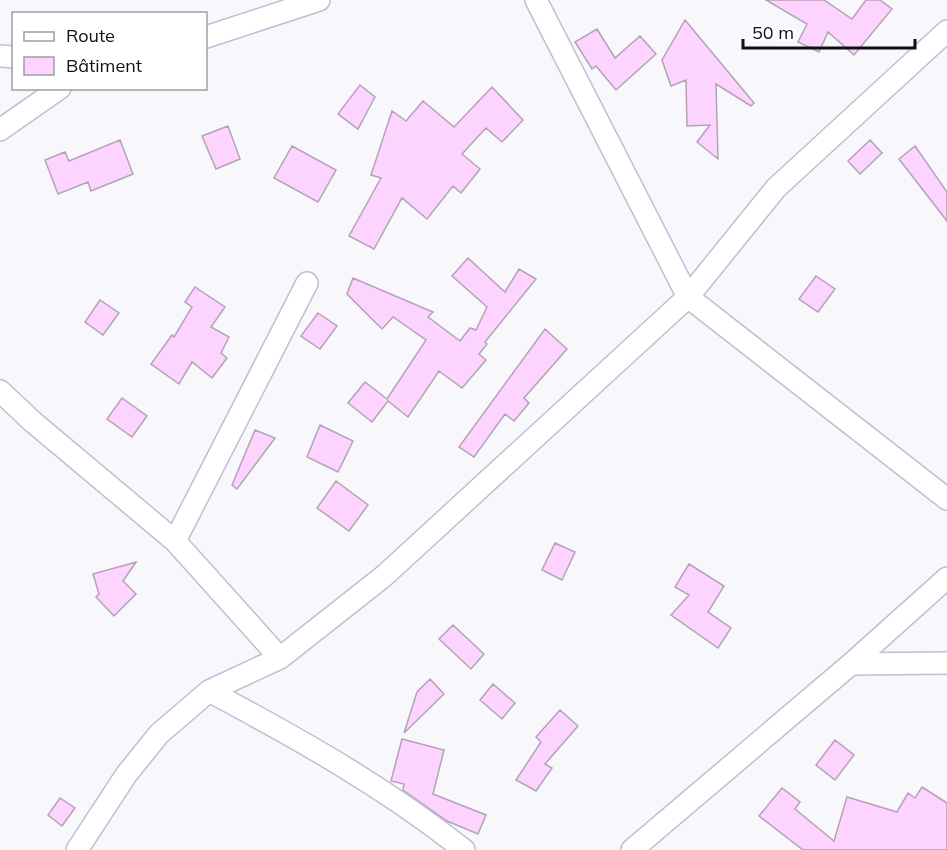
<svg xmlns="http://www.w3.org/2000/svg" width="947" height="850" font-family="Mulish,sans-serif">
	<rect width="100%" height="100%" fill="#f8f7fc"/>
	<path fill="#fdd3ff" stroke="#b3a3b4" stroke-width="1.5" d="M766,0H824L852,19L866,0H880L892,9L854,55L828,32L819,52L798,42L807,24Z
		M685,20L754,103L751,106L716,84L718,159L697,142L710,125L687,126L686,80L671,86L662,60Z
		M597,29L615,58L640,36L656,54L616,90L596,66L592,69L575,42Z
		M360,85L375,97L358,129L338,114Z
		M492,87L523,120L502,142L486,128L462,154L480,169L461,193L453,186L427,219L402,198L374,249L349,236L381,178L371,175L392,111L406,121L423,101L454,127Z
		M228,126L240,159L216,169L202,136Z
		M120,140L133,174L91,191L88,182L58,194L45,160L65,152L69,161Z
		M870,140L882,153L860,174L848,161Z
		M292,146L336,170L318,202L274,178Z
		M915,146L947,192V221L899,159Z
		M468,258L505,292L519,269L536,279L485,342L487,344L479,354L486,360L462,388L439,371L408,417L388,401L372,422L348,403L365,382L387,399L426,340L393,317L382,329L347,294L353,278L433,312L428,317L460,341L470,328L476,330L487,307L452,276Z
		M816,276L835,289L818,312L799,299Z
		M195,287L225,307L211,327L229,337L221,353L227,358L212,378L192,362L179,384L151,364L172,335L174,337L192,307L185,302Z
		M100,300L119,313L103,335L85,322Z
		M318,313L337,326L320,349L301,336Z
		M545,329L567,349L524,398L529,403L514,421L505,414L474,457L459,447Z
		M122,398L147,416L132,437L107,419Z
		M320,425L353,441L338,472L307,457Z
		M255,430L275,438L237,489L232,485Z
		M336,481L368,505L349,531L317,508Z
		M555,543L575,552L562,580L542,570Z
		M136,562L123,581L136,594L114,616L96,597L99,594L93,574Z
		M689,564L724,586L708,612L731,628L718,648L671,615L689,595L675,587Z
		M453,625L484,654L471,669L439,639Z
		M430,679L444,694L404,733L417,692Z
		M493,684L515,703L502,719L480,700Z
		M560,710L578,726L545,764L552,768L536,791L516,780L541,742L536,737Z
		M402,739L444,750L433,794L486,815L478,834L447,821L403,790L404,784L391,781Z
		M835,740L854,755L835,780L816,765Z
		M922,787L947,803V850H803L759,816L782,788L800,802L795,809L834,841L847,797L897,812L908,793L915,798Z
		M60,798L75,808L62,826L48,815Z"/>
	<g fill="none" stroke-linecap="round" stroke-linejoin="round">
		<defs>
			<path id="street" d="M536,0L688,297L947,499
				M206,37L319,0
				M0,56L14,57
				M0,130L60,88
				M0,391L33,422L175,541L280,658
				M175,541L307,283
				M851,664L947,663
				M209,691C297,738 385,787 464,850
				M77,850L126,775L159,734L209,691L280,658L384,576L688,297L776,188L947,31
				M632,850L851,664L947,578"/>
		</defs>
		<use href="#street" stroke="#c1bed4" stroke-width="24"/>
		<use href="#street" stroke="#fff" stroke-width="21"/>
	</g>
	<rect x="12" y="12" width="195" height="78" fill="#ffffff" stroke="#9f9fa2" stroke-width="1.5"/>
	<rect x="24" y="32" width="30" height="9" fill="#ffffff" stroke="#9f9fa2" stroke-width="1.5"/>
	<text x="66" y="42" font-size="18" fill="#100e16">Route</text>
	<rect x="24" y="57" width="30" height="18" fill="#fdd3ff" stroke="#9f9fa2" stroke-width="1.5"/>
	<text x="66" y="72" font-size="18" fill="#100e16">Bâtiment</text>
	<path d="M743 39v9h172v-9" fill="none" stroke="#100e16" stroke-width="3"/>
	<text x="752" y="39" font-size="18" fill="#100e16" stroke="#ffffff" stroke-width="4.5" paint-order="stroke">50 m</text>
</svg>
